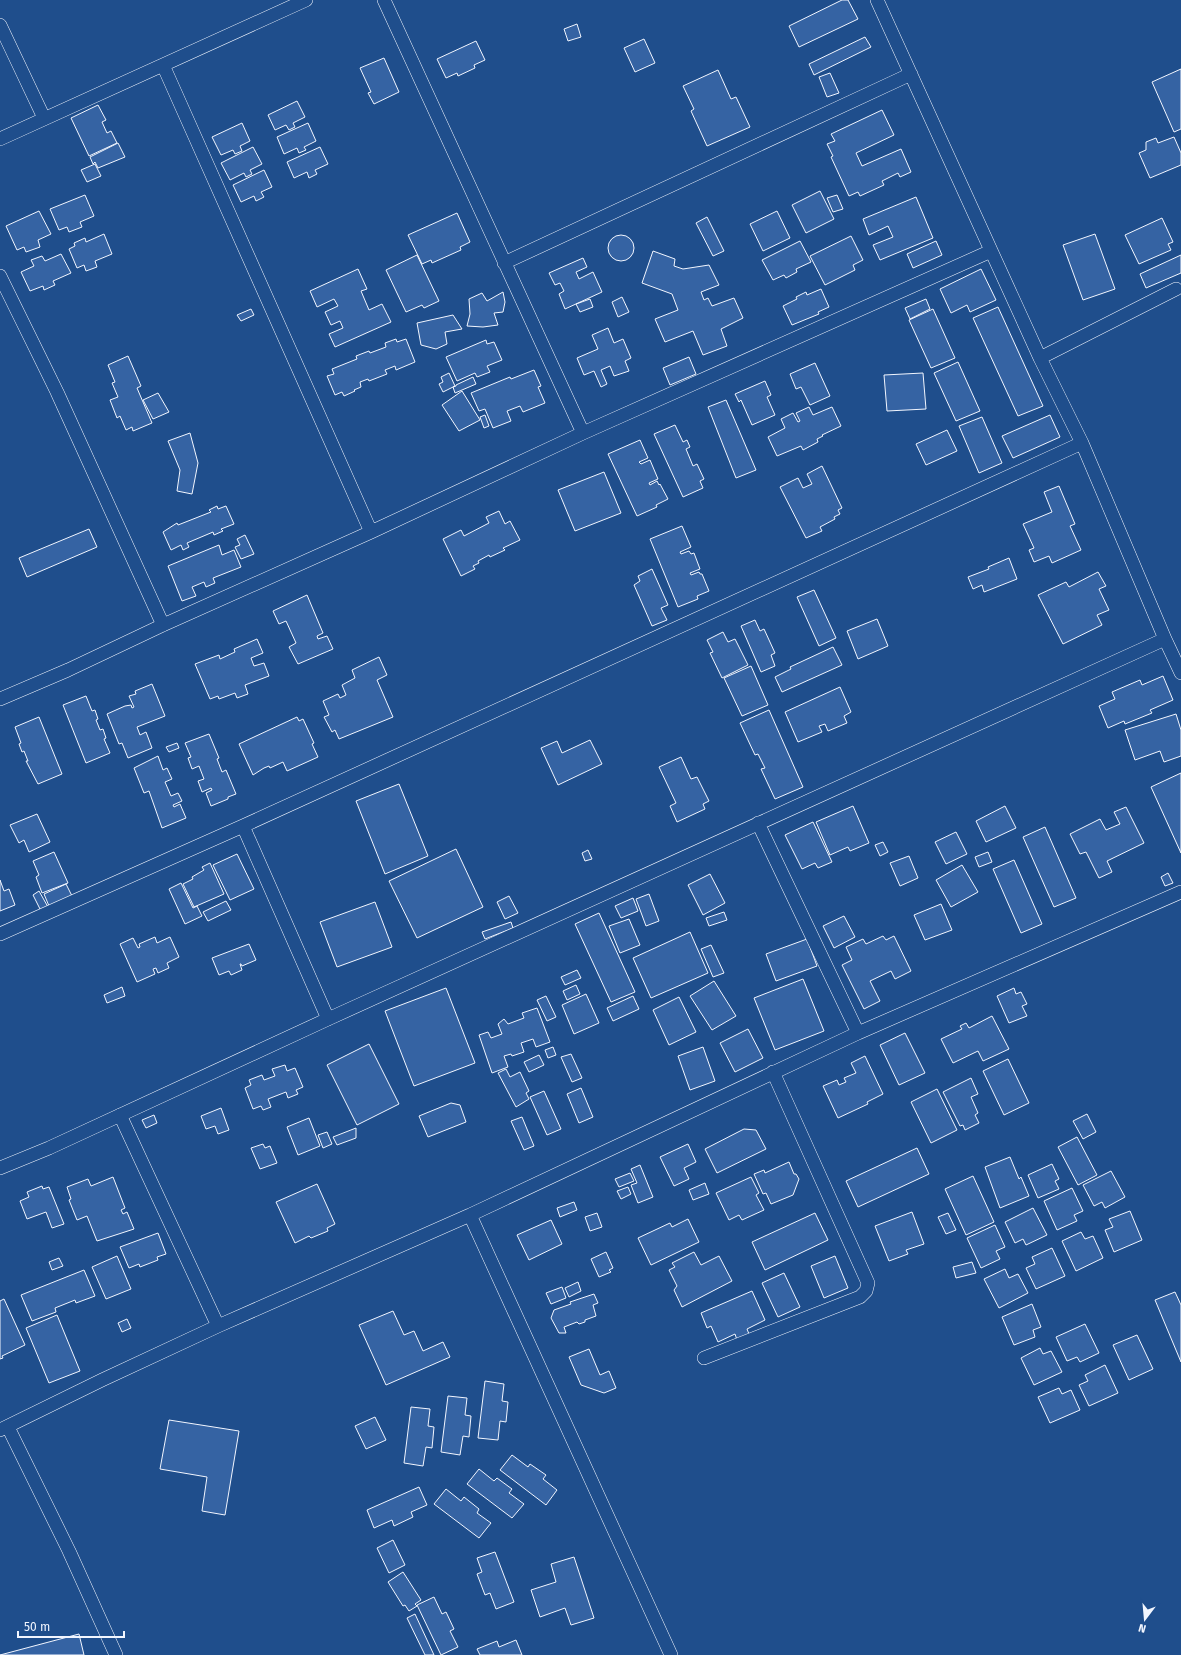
<svg xmlns="http://www.w3.org/2000/svg" width="1181" height="1655" font-family="'Fira Sans',sans-serif">
	<rect width="100%" height="100%" fill="#1f4e8c"/>
	<path fill="#3563a3" stroke="#f2f6ff" d="M842,0H848L858,19L799,47L789,26Z
		M577,24L581,37L568,41L564,29Z
		M865,37L871,47L814,75L809,64Z
		M644,39L655,63L635,72L624,48Z
		M476,41L485,60L474,65L475,68L458,76L457,73L446,78L437,59Z
		M384,58L399,92L374,104L368,93L371,92L360,68Z
		M1181,69V129L1174,132L1152,82Z
		M718,70L731,99L736,97L750,127L707,146L691,111L694,109L683,86Z
		M830,73L839,93L827,97L819,77Z
		M297,101L305,117L293,123L295,127L289,130L286,125L275,130L268,115Z
		M98,105L106,120L102,122L107,133L111,131L117,143L89,156L71,118Z
		M882,110L894,135L856,153L862,166L901,149L911,172L900,177L898,173L882,181L884,185L860,196L858,192L849,196L831,157L833,156L827,144L835,141L831,134Z
		M242,123L250,141L240,146L242,151L235,154L233,150L221,155L212,137Z
		M308,123L316,141L304,147L306,150L299,153L297,148L284,154L277,137Z
		M1174,137L1181,153V165L1150,178L1139,153L1146,150V142L1156,138L1158,143Z
		M118,143L125,157L98,168L95,162L93,164L90,157Z
		M253,147L262,164L250,170L252,174L246,177L244,173L230,180L221,163Z
		M320,147L328,164L315,170L317,174L309,178L307,172L294,178L287,162Z
		M95,164L101,176L87,182L81,170Z
		M264,170L272,187L261,192L264,197L256,201L254,196L241,202L233,185Z
		M820,191L834,219L806,233L792,205Z
		M85,195L94,216L80,222L82,227L69,232L67,227L59,230L50,209Z
		M837,195L843,209L833,212L827,198Z
		M916,197L933,238L880,260L873,245L893,237L888,226L869,235L863,219Z
		M39,211L51,234L38,240L40,247L26,252L24,247L17,250L6,226Z
		M777,211L790,238L763,251L750,224Z
		M457,213L470,242L460,247L461,250L432,263L431,260L422,264L408,235Z
		M707,217L724,251L713,256L696,223Z
		M1162,218L1173,242L1168,244L1171,250L1139,264L1125,235Z
		M104,234L112,254L95,261L97,267L86,271L84,265L77,268L69,249L75,246L74,243L85,238L86,242Z
		M1095,234L1115,289L1083,300L1063,245Z
		M608 248a13 13 0 1 1 26 0a13 13 0 1 1-26 0Z
		M851,236L863,260L853,265L855,270L825,285L810,256Z
		M800,241L811,262L796,269L797,272L786,278L784,275L773,280L762,260Z
		M936,241L942,255L913,268L907,254Z
		M653,251L675,259L674,266L683,269L709,265L719,285L701,292L704,300L708,298L712,306L734,298L743,318L721,329L727,346L703,355L693,331L665,342L655,319L678,310L672,294L642,283Z
		M61,254L71,273L53,281L55,285L44,290L43,286L30,291L21,272L34,266L31,260L42,256L45,261Z
		M417,255L439,301L424,308L422,305L406,312L386,270Z
		M1181,255V273L1146,288L1140,274Z
		M583,258L587,267L576,272L579,279L593,272L602,292L565,309L559,294L564,291L560,283L555,285L549,273Z
		M358,269L367,289L361,291L369,310L382,304L391,322L335,347L329,334L343,328L340,321L331,325L325,312L338,306L334,299L317,307L310,291Z
		M981,269L996,300L970,312L967,305L951,313L940,289Z
		M821,289L829,307L818,312L819,314L792,325L783,306L797,299L796,297L806,292L807,295Z
		M503,292L505,302L503,312L494,313L498,325L483,327L467,326L470,314L469,299L482,293L487,301Z
		M622,297L629,312L618,317L612,302Z
		M590,299L593,307L580,312L576,304Z
		M926,299L930,309L910,319L905,308Z
		M998,307L1043,406L1018,416L973,318Z
		M251,309L254,315L241,321L237,315Z
		M933,309L955,358L931,368L909,320Z
		M453,315L462,329L445,332L447,344L436,349L421,345L417,323Z
		M608,328L614,343L623,339L631,358L625,361L629,371L614,376L610,366L601,370L607,384L601,387L594,371L584,375L577,358L598,349L592,335Z
		M396,339L397,342L406,339L415,362L396,370L395,366L385,370L387,374L369,381L368,379L360,382L361,387L354,390L355,391L344,396L342,392L335,395L327,376L334,374L332,369L357,359L356,356L369,351L370,353L386,347L385,343Z
		M486,340L487,344L494,342L502,360L487,366L490,372L477,377L475,373L457,381L446,357Z
		M128,356L141,386L137,388L152,423L133,431L132,427L126,430L120,416L117,418L110,400L118,397L112,383L115,382L108,365Z
		M689,357L696,374L670,385L663,368Z
		M958,362L980,411L956,421L934,373Z
		M815,363L830,396L810,405L801,387L796,389L790,374Z
		M534,370L541,386L538,387L545,403L523,412L520,406L507,411L511,421L493,428L485,409L479,411L471,393L510,377L511,379Z
		M449,373L455,386L443,392L439,384L443,382L441,377Z
		M923,373L926,409L887,411L884,375Z
		M473,377L476,384L455,393L453,387L456,386V385Z
		M765,381L771,395L767,397L775,415L752,425L741,400L739,402L735,394Z
		M462,391L480,420L459,431L442,405Z
		M158,393L169,412L153,419L143,400Z
		M726,400L756,470L736,478L708,407Z
		M809,407L813,415L832,407L841,426L822,435L823,436L817,439L818,442L803,450L801,446L777,456L768,437L785,428L781,419L793,413L798,422L800,421L796,413Z
		M485,415L489,426L484,428L480,417Z
		M1050,415L1060,437L1013,458L1002,436Z
		M982,417L1002,463L979,473L959,426Z
		M675,425L683,442L687,440L690,447L686,449L693,466L697,464L704,479L700,481L703,488L683,497L654,434Z
		M947,430L957,451L926,465L916,444Z
		M190,433L198,463L192,494L177,491L180,470L168,441Z
		M640,440L648,458L639,462L641,464L650,460L658,479L649,483L650,485L657,481L659,485L660,484L668,499L656,505L657,507L637,516L608,454Z
		M822,466L842,508L838,510L840,514L834,517L835,519L820,527L822,531L806,538L780,487L798,478L803,488L812,484L807,474Z
		M604,472L621,513L575,531L558,490Z
		M1059,486L1075,524L1070,526L1081,550L1052,563L1049,556L1034,562L1029,550L1034,548L1023,524L1052,512L1044,492Z
		M217,506L218,509L226,506L234,524L221,529L223,531L214,535L213,532L187,543L189,547L183,550L181,545L171,550L163,532L177,523L178,525L211,512L209,510Z
		M499,511L505,524L510,521L520,540L503,548L505,550L490,557L489,555L478,561L479,563L473,566L475,569L461,576L443,539L461,530L464,536L489,523L486,517Z
		M682,526L691,547L680,552L681,554L689,551L691,554L694,553L700,569L690,573L691,575L699,572L700,574H702L709,591L697,596L698,599L678,607L650,539Z
		M89,529L97,547L27,577L19,558Z
		M245,535L254,554L241,559L235,547L240,545L237,539Z
		M219,545L222,555L234,550L241,567L213,578L215,583L206,587L204,582L192,587L196,596L182,601L168,566Z
		M1009,558L1017,579L984,592L982,585L973,589L968,577L989,569L988,567Z
		M652,569L668,605L661,608L667,620L652,626L634,585L640,581L638,576Z
		M1098,572L1106,586L1099,589L1109,610L1097,615L1102,625L1063,644L1038,595L1066,582L1069,587Z
		M814,590L836,638L819,646L797,597Z
		M307,595L323,633L317,636L318,639L327,636L333,649L298,664L289,647L296,643L286,621L279,624L273,611Z
		M877,619L888,646L858,659L847,631Z
		M755,620L760,631L764,629L775,653L771,655L775,666L761,672L741,626Z
		M723,632L728,642L735,639L748,665L722,678L710,653L713,652L707,640Z
		M257,639L263,653L251,658L254,666L264,663L269,676L245,685L248,694L237,698L235,693L219,699L218,696L210,699L195,664L219,655L220,659L235,652L234,649Z
		M833,647L842,665L782,692L775,677L791,669L790,667Z
		M379,657L387,675L377,680L393,717L339,739L335,730L332,732L324,717L329,715L323,701L338,694L340,698L346,695L342,685L355,678L352,670Z
		M751,666L768,705L742,716L724,678Z
		M1163,676L1173,700L1150,710L1152,713L1125,724L1124,721L1108,728L1099,706L1115,699L1112,692L1140,680L1142,685Z
		M152,684L165,716L137,727L140,735L146,732L152,748L128,758L122,743L119,744L107,714L125,706L131,705L132,708L134,707L129,696L136,694L135,691Z
		M840,687L851,712L844,716L847,723L828,731L825,724L819,726L822,732L798,742L785,712Z
		M86,696L92,711L95,710L98,719L96,720L100,730L103,729L106,738L104,739L110,753L86,763L63,705Z
		M769,710L803,787L775,799L761,769L765,768L758,754L755,755L740,723Z
		M1176,714L1181,730V756L1164,762L1160,751L1135,760L1125,730Z
		M39,717L62,774L38,784L26,761H28L24,751L22,752L19,744L21,743L15,727Z
		M297,717L299,721L303,719L314,743L312,744L318,757L287,771L283,762L270,768L269,766L264,768L253,775L239,744Z
		M209,734L219,758L217,759L222,772L226,770L236,794L228,797V799L211,806L206,793L212,790L211,788L202,792L198,781L204,779L199,766L192,769L188,758L191,757L185,743Z
		M590,740L602,764L558,785L541,748L557,741L562,753Z
		M177,743L179,748L169,752L166,747Z
		M158,756L163,770L167,768L172,779L165,782L171,796L178,793L182,801L173,805L174,807L180,804L186,818L162,828L149,791L144,793L134,768Z
		M681,757L691,779L697,777L709,801L703,804L705,809L677,822L670,806L676,803L659,767Z
		M1181,773V853L1151,787Z
		M399,784L428,856L385,874L356,801Z
		M853,806L869,843L850,851L848,847L830,855L816,822Z
		M1005,806L1016,828L986,842L976,821Z
		M1126,807L1144,843L1107,861L1112,872L1099,878L1086,852L1080,854L1070,834L1100,819L1106,830L1120,824L1114,812Z
		M37,814L50,842L29,852L24,840L19,843L10,825Z
		M813,822L832,862L818,868L815,863L802,869L785,835Z
		M1045,827L1076,898L1054,907L1023,837Z
		M956,832L967,854L946,864L935,842Z
		M883,842L888,852L880,856L875,845Z
		M456,849L483,907L417,938L389,881Z
		M588,850L592,859L585,861L582,853Z
		M54,852L68,883L42,893L36,877L39,875L33,861Z
		M988,852L992,862L979,867L975,857Z
		M237,854L254,889L230,900L213,865Z
		M909,856L918,878L900,886L890,863Z
		M1014,860L1042,924L1021,933L993,869Z
		M210,863L224,894L194,907L183,884L193,879L192,877L204,870L202,867Z
		M962,865L978,892L951,907L936,880Z
		M1168,873L1173,883L1165,886L1161,877Z
		M710,874L725,903L703,915L688,885Z
		M0,880L4,891L9,889L15,905L0,911Z
		M181,883L193,908L197,906L202,916L185,924L169,889Z
		M66,884L72,896L49,906L44,894Z
		M39,891L48,907L41,911L33,895Z
		M649,894L659,921L646,926L636,899Z
		M509,896L518,913L505,919L497,902Z
		M633,898L638,911L621,918L615,906Z
		M226,901L231,910L208,921L203,912Z
		M375,902L392,947L337,967L320,922Z
		M941,904L952,930L925,940L914,915Z
		M724,912L727,920L709,926L706,918Z
		M599,913L635,992L611,1002L575,924Z
		M844,916L855,937L834,948L823,926Z
		M629,919L640,945L620,953L609,926Z
		M511,922L513,928L485,939L482,932Z
		M690,932L708,973L651,998L633,958Z
		M883,936L886,940L894,936L911,971L895,979L891,971L870,981L880,1001L864,1009L842,965L852,960L846,947L863,939L866,944Z
		M155,937L157,943L170,937L179,957L167,963L169,968L158,973L156,968L153,969L155,974L137,982L120,944L133,938L138,948L140,947L139,944Z
		M807,939L817,966L776,981L766,954Z
		M249,944L256,960L242,966L241,964H240L242,970L231,975L229,971L219,975L212,958Z
		M711,945L724,973L713,977L701,949Z
		M577,970L581,978L565,985L561,977Z
		M803,979L824,1031L775,1050L754,998Z
		M714,981L736,1016L712,1030L690,996Z
		M576,985L580,994L567,1000L563,991Z
		M122,987L125,996L107,1003L104,995Z
		M446,988L475,1063L414,1086L385,1011Z
		M1014,988L1016,994L1021,992L1027,1004L1022,1006L1027,1016L1009,1023L997,996Z
		M586,994L599,1023L574,1034L562,1005Z
		M546,996L556,1017L547,1021L537,1000Z
		M633,996L639,1009L613,1021L607,1008Z
		M679,997L696,1032L669,1045L653,1010Z
		M537,1008L550,1042L536,1047L533,1039L521,1043L524,1052L512,1056L511,1054L504,1056L508,1067L492,1073L479,1035L488,1032L491,1038L502,1034L498,1024L504,1019L508,1024L524,1018L522,1013Z
		M992,1016L1009,1049L983,1061L978,1051L953,1063L941,1039L962,1029L960,1026L966,1023L969,1028Z
		M748,1029L763,1058L735,1072L720,1043Z
		M905,1033L925,1073L899,1085L880,1045Z
		M369,1044L399,1104L357,1125L327,1065Z
		M553,1047L556,1055L548,1058L545,1050Z
		M703,1047L715,1081L690,1090L678,1056Z
		M571,1054L582,1078L572,1082L561,1057Z
		M539,1055L544,1065L529,1072L524,1062Z
		M865,1056L883,1094L867,1102L868,1104L838,1118L823,1086L837,1080L839,1085L846,1082L844,1078L856,1073L851,1063Z
		M1008,1059L1029,1103L1004,1115L983,1071Z
		M285,1065L287,1071L295,1068L303,1087L296,1090L298,1094L288,1098L286,1092L268,1099L271,1107L263,1110L261,1106L253,1109L245,1088L251,1085L249,1080L262,1075L264,1080L275,1076L272,1069Z
		M506,1069L510,1077L520,1072L529,1091L526,1093L529,1099L516,1107L498,1073Z
		M971,1078L978,1094L971,1097L978,1113L975,1115L979,1123L965,1130L963,1125L960,1126L943,1092Z
		M581,1088L593,1117L579,1123L567,1094Z
		M937,1089L957,1130L931,1143L911,1102Z
		M544,1091L561,1129L547,1135L530,1097Z
		M451,1103L460,1105L466,1122L428,1137L419,1116Z
		M221,1108L229,1130L218,1134L215,1126L206,1129L201,1116Z
		M1087,1114L1096,1132L1083,1139L1073,1121Z
		M154,1115L157,1123L146,1128L142,1120Z
		M522,1117L534,1146L524,1150L511,1121Z
		M309,1118L320,1146L298,1155L287,1127Z
		M356,1128V1138L337,1145L333,1137Z
		M744,1129L756,1130L766,1149L717,1173L705,1149Z
		M327,1132L332,1144L323,1148L318,1135Z
		M1077,1137L1097,1175L1078,1185L1058,1147Z
		M263,1144L265,1148L270,1146L277,1163L260,1169L251,1148Z
		M688,1144L696,1162L684,1168L689,1179L674,1186L660,1157Z
		M917,1148L929,1174L858,1207L846,1181Z
		M1010,1157L1019,1179L1021,1177L1029,1196L1000,1208L985,1167Z
		M789,1162L794,1174H796L799,1179L793,1195L771,1204L766,1193L763,1194L754,1174L764,1170L765,1173Z
		M1052,1164L1059,1179L1055,1181L1059,1189L1038,1198L1028,1175Z
		M640,1165L653,1197L638,1203L631,1185L637,1183L631,1169Z
		M1111,1171L1125,1197L1105,1208L1102,1202L1094,1206L1083,1185Z
		M630,1173L634,1181L619,1187L615,1179Z
		M973,1176L994,1222L966,1235L945,1189Z
		M113,1177L125,1208L121,1210L123,1214L127,1212L134,1229L97,1241L87,1216L77,1220L69,1200L71,1199L67,1187L88,1179L91,1186Z
		M751,1177L759,1193L756,1195L764,1210L742,1220L739,1215L729,1220L716,1193Z
		M705,1183L709,1194L693,1200L689,1190Z
		M317,1184L335,1224L327,1228L328,1231L311,1238L309,1236L295,1243L276,1202Z
		M42,1186L43,1189L49,1187L64,1224L52,1228L46,1212L27,1219L20,1201L29,1197L27,1192Z
		M628,1187L631,1194L621,1199L617,1191Z
		M1072,1188L1083,1211L1074,1215L1077,1221L1057,1230L1044,1201Z
		M574,1202L577,1210L560,1217L557,1208Z
		M1033,1208L1047,1235L1026,1245L1023,1239L1015,1243L1005,1222Z
		M1130,1211L1142,1240L1114,1252L1105,1230L1113,1227L1109,1219Z
		M912,1212L924,1244L906,1250L908,1254L889,1261L875,1226Z
		M597,1213L602,1227L590,1231L585,1217Z
		M815,1213L828,1240L765,1270L752,1242Z
		M948,1213L956,1230L946,1234L938,1217Z
		M688,1219L699,1242L651,1265L638,1238L670,1223L672,1227Z
		M551,1220L562,1244L529,1260L517,1235Z
		M995,1225L1005,1247L996,1251L1000,1259L981,1268L967,1238Z
		M1081,1232L1085,1239L1093,1236L1103,1258L1076,1271L1062,1241Z
		M158,1233L166,1254L157,1257L158,1260L140,1267L139,1264L129,1268L120,1247Z
		M1052,1248L1065,1276L1036,1289L1026,1268L1035,1264L1032,1257Z
		M606,1252L613,1268L609,1270L611,1272L599,1277L591,1259Z
		M694,1252L701,1265L719,1256L732,1281L682,1307L674,1290L677,1286L669,1270L675,1267L672,1263Z
		M117,1256L131,1289L106,1299L92,1267Z
		M835,1256L848,1288L824,1298L811,1266Z
		M59,1258L63,1266L52,1270L49,1262Z
		M972,1262L976,1273L956,1278L953,1267Z
		M1005,1269L1009,1278L1018,1274L1028,1293L999,1308L984,1279Z
		M84,1270L95,1296L76,1303L75,1300L55,1308L56,1312L32,1321L21,1295Z
		M784,1273L800,1307L778,1317L762,1283Z
		M578,1282L581,1291L569,1297L565,1288Z
		M562,1287L566,1298L551,1304L546,1293Z
		M752,1291L765,1320L747,1329L749,1334L737,1340L735,1334L718,1342L711,1326L707,1328L701,1313Z
		M1175,1292L1181,1305V1362L1155,1300Z
		M594,1294L598,1303L593,1305L596,1316L585,1320V1322L579,1324L577,1322L564,1327L566,1333H559L551,1318L554,1310L571,1304L570,1302Z
		M4,1299L25,1345L2,1356L3,1358L0,1359V1301Z
		M1032,1304L1041,1327L1033,1330L1035,1337L1014,1345L1002,1317Z
		M393,1311L404,1335L414,1331L423,1351L443,1342L450,1357L386,1385L359,1325Z
		M57,1315L80,1371L49,1383L26,1328Z
		M127,1319L131,1328L122,1332L118,1323Z
		M1085,1324L1099,1353L1080,1362L1077,1357L1067,1361L1056,1337Z
		M1137,1335L1153,1369L1129,1380L1113,1345Z
		M1040,1348L1043,1354L1051,1351L1062,1372L1034,1385L1021,1358Z
		M589,1349L600,1375L609,1371L616,1388L604,1393L581,1385L569,1357Z
		M1105,1365L1118,1393L1089,1406L1079,1385L1088,1381L1085,1375Z
		M485,1381L504,1384L502,1401L508,1402L506,1422L500,1421L498,1440L478,1438Z
		M1059,1388L1062,1394L1071,1390L1080,1410L1050,1423L1038,1397Z
		M448,1396L467,1398L465,1415L471,1416L469,1437L463,1436L460,1455L441,1452Z
		M411,1407L430,1409L428,1426L434,1427L432,1448L426,1447L423,1466L404,1463Z
		M375,1417L386,1440L366,1449L355,1426Z
		M169,1420L239,1431L225,1515L202,1511L207,1477L160,1469Z
		M512,1455L528,1467L530,1464L546,1475L543,1479L557,1490L546,1505L500,1470Z
		M479,1469L494,1481L497,1478L512,1489L509,1493L524,1504L512,1518L467,1484Z
		M419,1487L427,1505L411,1512L413,1517L394,1526L392,1520L374,1528L367,1510Z
		M446,1489L461,1501L464,1497L479,1509L477,1513L491,1523L479,1538L434,1504Z
		M393,1540L405,1565L389,1573L377,1548Z
		M495,1552L514,1602L496,1609L490,1593L485,1595L477,1574L482,1572L477,1558Z
		M574,1557L594,1618L571,1625L565,1608L540,1617L531,1590L556,1582L551,1564Z
		M403,1572L421,1600L415,1604L417,1606L409,1611L405,1605L403,1606L388,1582Z
		M434,1597L442,1614L446,1612L454,1629L450,1631L458,1647L441,1655L417,1605Z
		M415,1614L434,1655H425L407,1618Z
		M79,1634L84,1655H0Z
		M516,1640L522,1655H480L477,1649L497,1641L499,1647Z"/>
	<g fill="none" stroke-linecap="round" stroke-linejoin="round">
		<defs>
			<path id="street" d="M384,0L583,433
				M877,0L1040,358L1082,443L1165,639L1181,673
				M0,25L44,118
				M163,65L371,532
				M0,139L306,0
				M504,263L911,74
				M0,276L57,392L163,625
				M1040,358L1176,289
				M0,699L68,670L163,625L371,532L583,433L991,251
				M758,823L858,1033
				M243,826L328,1019
				M0,934L243,826L1082,443
				M120,1115L218,1326
				M0,1168L49,1148L328,1019L1165,639
				M470,1215L671,1655
				M704,1358L860,1297L866,1291L868,1283L773,1072
				M8,1427L69,1551L116,1655
				M0,1430L102,1380L218,1326L470,1215L858,1033L1181,892"/>
		</defs>
		<use href="#street" stroke="#f2f6ff" stroke-width="14"/>
		<use href="#street" stroke="#1f4e8c" stroke-width="13"/>
	</g>
	<g transform="translate(1145 1619) rotate(196)" stroke="#1f4e8c" stroke-width="3" paint-order="stroke">
	<path d="M0-3L7 15L0 10L-7 15Z" fill="#f2f6ff"/>
	<text y="-6" font-size="11" font-weight="bold" text-anchor="middle" fill="#f2f6ff">N</text>
	</g>
	<path d="M18 1631v6h106v-6" fill="none" stroke="#f2f6ff" stroke-width="2"/>
	<text x="24" y="1631" font-size="12" fill="#f2f6ff" stroke="#1f4e8c" stroke-width="3" paint-order="stroke">50 m</text>
</svg>
